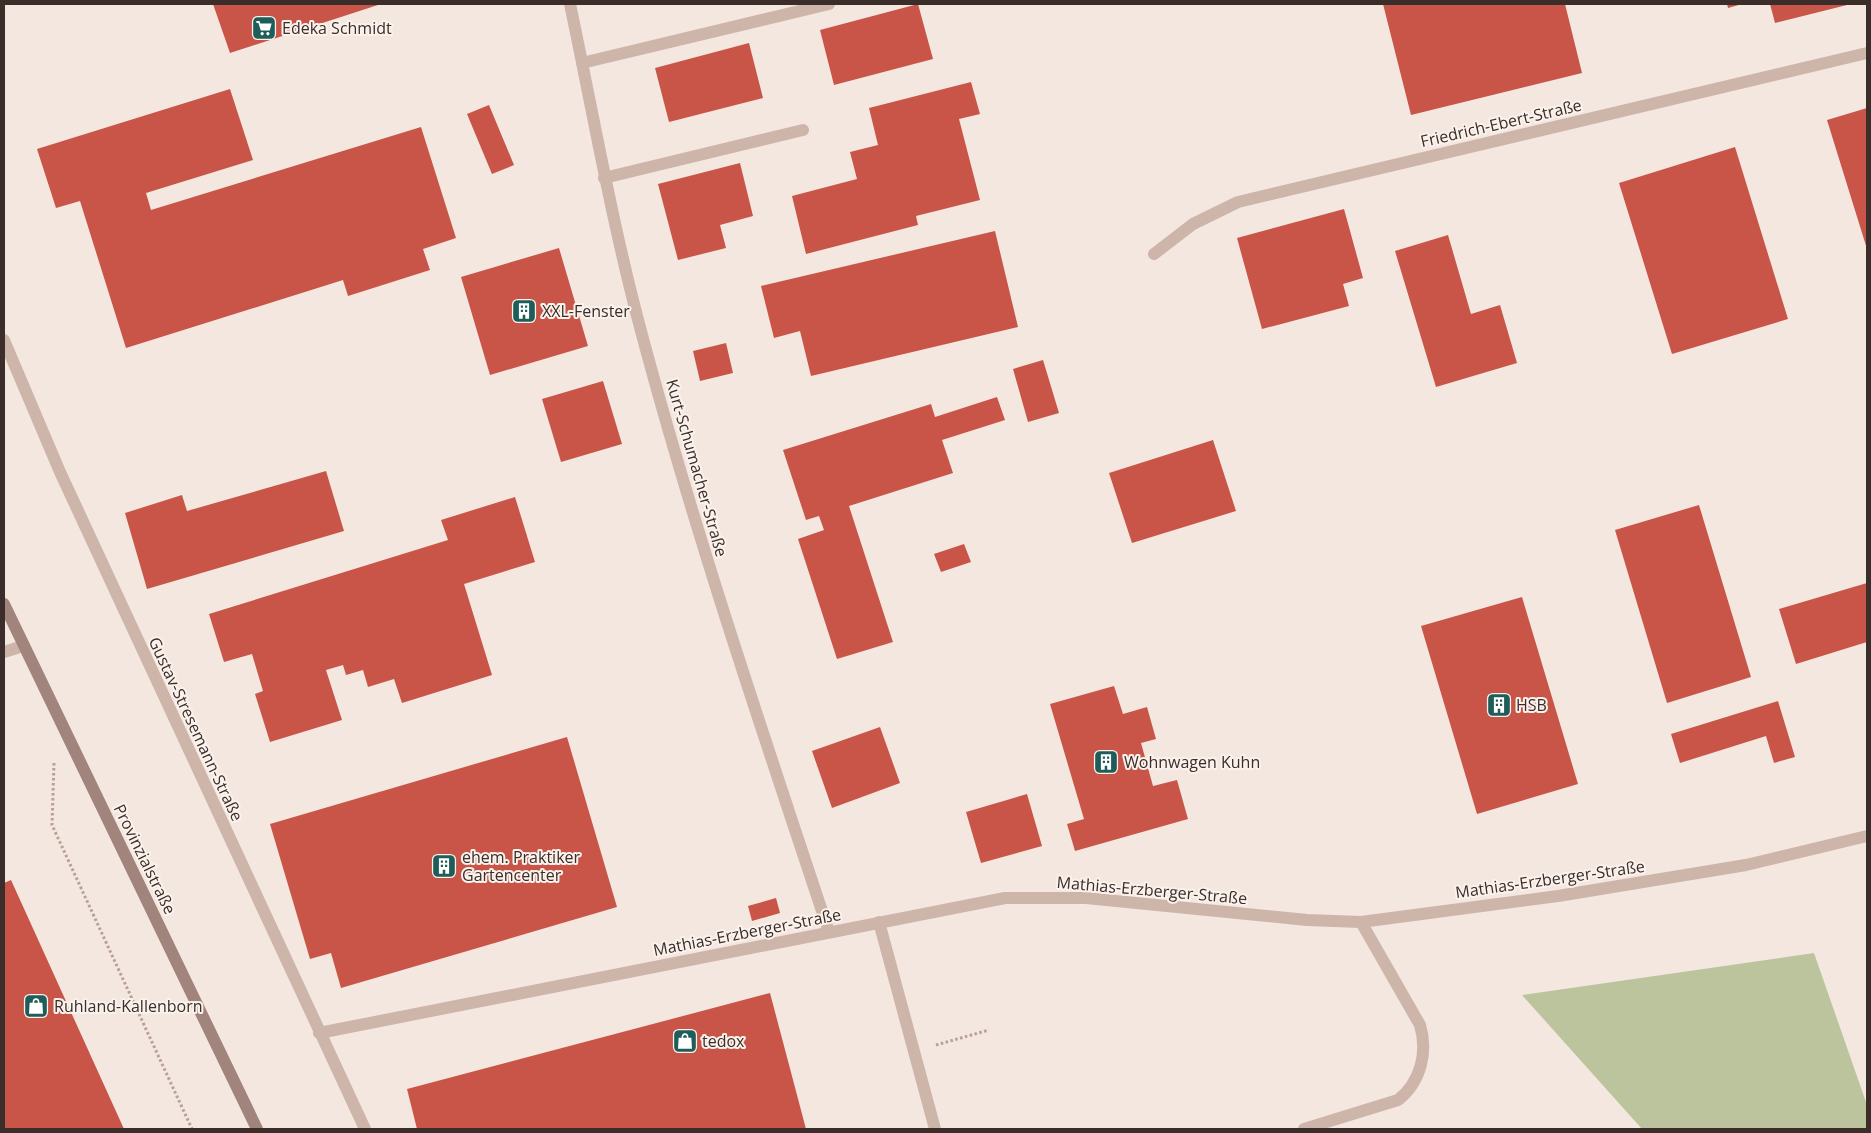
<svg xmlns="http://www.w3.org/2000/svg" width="1871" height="1133" font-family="'Open Sans',sans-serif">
	<rect width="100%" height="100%" fill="#f4e7df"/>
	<path fill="#bcc49e" d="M1814,953L1867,1105V1129H1642L1522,995Z"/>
	<path fill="#c95548" d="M213,4H381L230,53Z
		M918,4L933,59L834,85L820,30Z
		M1383,4H1565L1582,73L1411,115Z
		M1727,4H1742L1728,8Z
		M1770,4H1851L1775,23Z
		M749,43L763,98L669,122L655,68Z
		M971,82L980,114L959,119L980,200L916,216L918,225L806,254L792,196L857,179L850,152L878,145L869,108Z
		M230,89L253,160L146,193L151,210L421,127L456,238L423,249L430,270L348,296L343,280L126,348L80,201L56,208L37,149Z
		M489,105L514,165L492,174L467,114Z
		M1867,108V249L1827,120Z
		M1735,147L1788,319L1672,354L1619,183Z
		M740,163L753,216L720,225L726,248L678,260L658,184Z
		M1344,209L1363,278L1343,284L1349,306L1262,329L1237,238Z
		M995,231L1018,327L811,376L800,331L774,338L761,286Z
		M1448,235L1471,314L1500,305L1517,363L1436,387L1395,251Z
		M559,248L588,346L490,375L461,277Z
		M726,343L733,373L700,381L693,351Z
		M1043,360L1059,413L1028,422L1013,369Z
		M603,381L622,444L561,462L542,399Z
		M997,397L1005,420L942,440L953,473L849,506L893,642L837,659L798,539L824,530L819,516L806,520L783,450L931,404L935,417Z
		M1213,440L1236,511L1132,543L1109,473Z
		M326,471L344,531L147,589L125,513L182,495L187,511Z
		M515,497L535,562L464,584L492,675L402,703L394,679L368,687L363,670L346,675L343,665L326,670L342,720L270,742L255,694L263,691L252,654L224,662L209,614L448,540L441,520Z
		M1699,505L1751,677L1667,703L1615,530Z
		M964,544L971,562L941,572L934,554Z
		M1867,583V642L1796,664L1779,609Z
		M1522,597L1578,784L1477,814L1421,626Z
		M1114,686L1123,714L1147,707L1156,739L1141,743L1153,786L1177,780L1188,819L1075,851L1067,824L1084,819L1050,704Z
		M1778,701L1795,757L1774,763L1766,736L1680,763L1671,734Z
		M880,727L900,783L832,808L812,751Z
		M567,737L617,907L341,988L331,953L310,959L270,824Z
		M1027,794L1042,846L981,863L966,812Z
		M11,880L124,1129H4V883Z
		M776,898L780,913L752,921L748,906Z
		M770,993L806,1129H417L407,1089Z"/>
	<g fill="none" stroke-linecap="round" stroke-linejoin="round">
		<path stroke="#b99f94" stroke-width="3" stroke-dasharray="2.5 2.5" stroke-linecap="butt" d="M54,763L52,825L192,1129
			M936,1045L989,1030"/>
		<path stroke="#cdb5aa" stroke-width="12" d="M582,63L829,4
			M604,178L803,130
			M879,922L935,1129
			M1304,1129L1398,1100C1421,1082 1428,1052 1420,1025L1361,922"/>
		<path stroke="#cdb5aa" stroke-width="12" d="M570,4C593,113 612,223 641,331C695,534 763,733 829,932
			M1154,254L1193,224L1238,202L1867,53
			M4,340L60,472L365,1129
			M4,652L23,646
			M319,1033L1005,898H1086L1307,920L1361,922L1558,896L1746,865L1867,836"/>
		<path stroke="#a1847b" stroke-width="12" d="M4,604L257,1129"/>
	</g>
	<defs>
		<symbol id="supermarket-square" viewBox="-11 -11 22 22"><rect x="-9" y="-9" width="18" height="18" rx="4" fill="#1e5d59" stroke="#fbf2ec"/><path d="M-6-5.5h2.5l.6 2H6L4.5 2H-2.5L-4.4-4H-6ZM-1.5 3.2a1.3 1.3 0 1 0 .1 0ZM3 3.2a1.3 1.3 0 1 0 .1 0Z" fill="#fff"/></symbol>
		<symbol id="building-square" viewBox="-11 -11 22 22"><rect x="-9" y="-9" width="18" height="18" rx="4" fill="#1e5d59" stroke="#fbf2ec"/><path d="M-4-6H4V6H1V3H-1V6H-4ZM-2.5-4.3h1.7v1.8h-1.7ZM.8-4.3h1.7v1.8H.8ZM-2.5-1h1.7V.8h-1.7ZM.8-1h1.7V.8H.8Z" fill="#fff"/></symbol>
		<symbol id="shop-square" viewBox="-11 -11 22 22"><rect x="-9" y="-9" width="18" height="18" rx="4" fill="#1e5d59" stroke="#fbf2ec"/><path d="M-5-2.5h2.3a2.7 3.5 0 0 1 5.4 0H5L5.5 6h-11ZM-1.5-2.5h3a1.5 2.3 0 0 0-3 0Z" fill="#fff"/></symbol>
	</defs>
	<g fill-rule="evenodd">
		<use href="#supermarket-square" x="250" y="14" width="28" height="28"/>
		<use href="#building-square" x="510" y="297" width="28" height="28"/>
		<use href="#building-square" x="1485" y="691" width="28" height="28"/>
		<use href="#building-square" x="1092" y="748" width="28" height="28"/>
		<use href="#building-square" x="430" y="852" width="28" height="28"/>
		<use href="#shop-square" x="22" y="992" width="28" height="28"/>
		<use href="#shop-square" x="671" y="1027" width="28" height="28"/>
	</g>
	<g text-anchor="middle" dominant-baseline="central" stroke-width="4" stroke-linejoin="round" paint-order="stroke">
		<g font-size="16" fill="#3a2d2a" stroke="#fbf2ec" text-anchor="start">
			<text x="282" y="28">Edeka Schmidt</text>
			<text x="542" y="311">XXL-Fenster</text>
			<text x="1516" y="705">HSB</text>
			<text x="1124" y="762">Wohnwagen Kuhn</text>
			<text x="462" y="857">ehem. Praktiker<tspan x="462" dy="18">Gartencenter</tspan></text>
			<text x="54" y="1006">Ruhland-Kallenborn</text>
			<text x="702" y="1041">tedox</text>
		</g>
		<g font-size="16" fill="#3a2d2a" stroke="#fbf2ec">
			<text transform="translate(1501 123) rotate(-13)">Friedrich-Ebert-Straße</text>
			<text transform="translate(697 468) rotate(74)">Kurt-Schumacher-Straße</text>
			<text transform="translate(196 729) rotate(65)">Gustav-Stresemann-Straße</text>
			<text transform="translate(145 859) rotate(64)">Provinzialstraße</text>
			<text transform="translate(1550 879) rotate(-8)">Mathias-Erzberger-Straße</text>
			<text transform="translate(1152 890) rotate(5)">Mathias-Erzberger-Straße</text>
			<text transform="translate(747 932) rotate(-11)">Mathias-Erzberger-Straße</text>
		</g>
	</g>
	<rect width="1871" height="1133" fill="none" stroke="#3a2d2a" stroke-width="10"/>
</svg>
